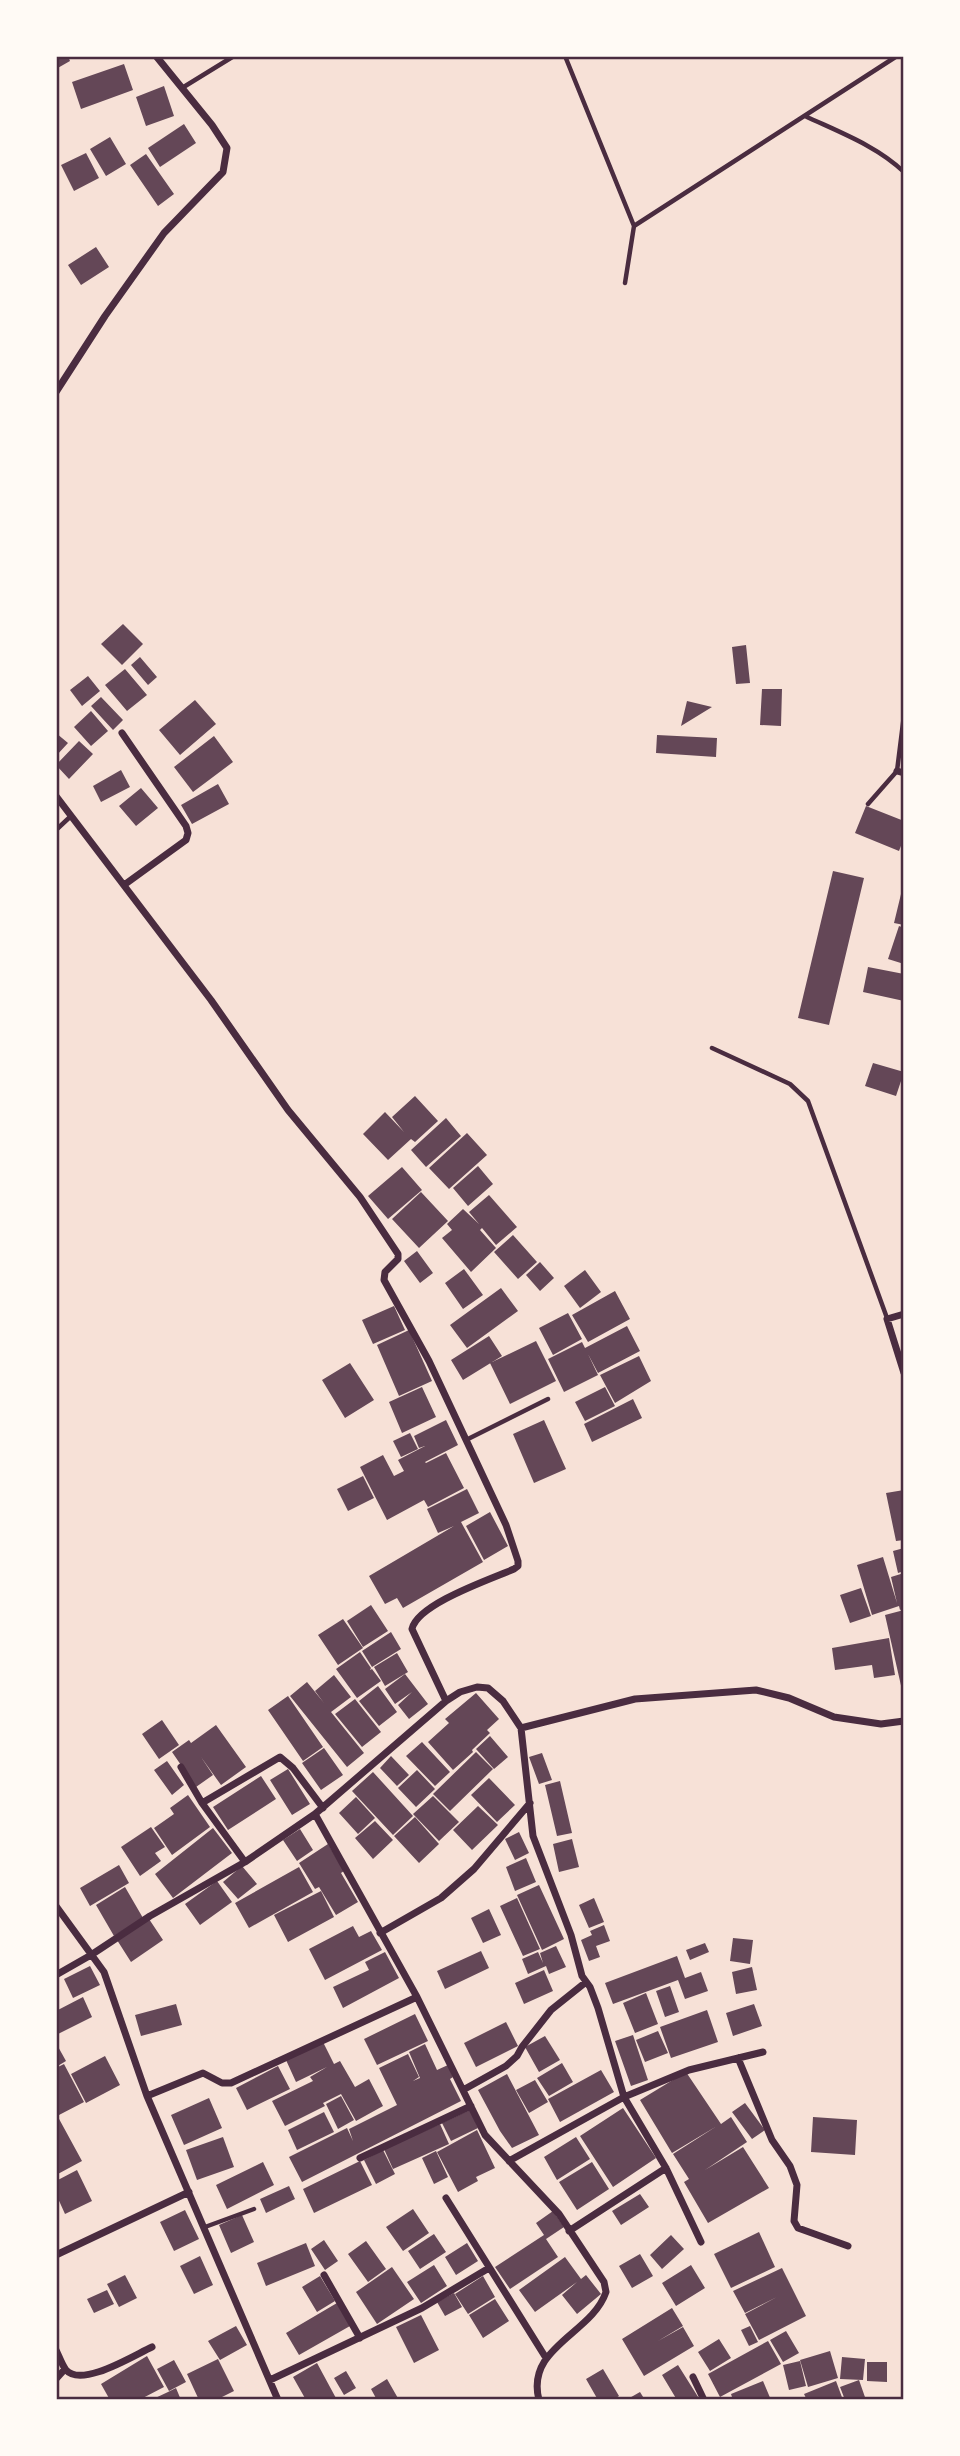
<svg xmlns="http://www.w3.org/2000/svg" width="960" height="2456" font-family="Helvetica,sans-serif">
	<rect width="100%" height="100%" fill="#f7e1d7"/>
	<path fill="#644757" d="M56,56H68L70,61L56,69Z
		M124,64L133,90L81,109L72,82Z
		M164,86L174,116L146,126L136,97Z
		M184,124L196,143L160,167L148,148Z
		M110,137L126,164L106,176L90,149Z
		M86,153L99,178L74,191L61,165Z
		M146,154L174,194L158,206L130,165Z
		M96,247L109,267L81,285L68,265Z
		M123,624L143,644L122,665L101,644Z
		M746,645L750,683L736,684L732,647Z
		M140,657L157,677L148,685L131,665Z
		M125,669L147,695L127,711L105,685Z
		M88,676L100,691L82,706L70,690Z
		M762,689H782L781,726L760,725Z
		M101,697L123,720L113,730L91,706Z
		M195,700L216,724L180,755L159,730Z
		M687,701L712,707L681,726Z
		M91,711L108,731L91,746L74,727Z
		M56,733L68,743L56,756Z
		M657,735L717,738L716,757L656,753Z
		M214,736L233,762L193,792L174,767Z
		M79,741L93,754L69,779L56,765Z
		M121,770L130,787L101,802L93,786Z
		M218,784L229,804L192,824L181,805Z
		M141,788L158,808L136,826L119,806Z
		M866,806L904,821V838L899,851L855,833Z
		M833,871L864,878L829,1025L798,1018Z
		M901,894L904,895V925L894,923Z
		M899,926L904,928V964L888,959Z
		M868,967L904,974V1001L863,992Z
		M873,1063L904,1072L896,1096L865,1086Z
		M415,1096L438,1121L415,1142L411,1139L388,1160L363,1134L385,1112L404,1132L392,1117Z
		M446,1118L461,1136L426,1167L411,1150Z
		M467,1133L487,1155L449,1189L429,1168Z
		M478,1166L493,1184L468,1206L453,1188Z
		M402,1167L422,1190L388,1219L368,1196Z
		M421,1192L448,1221L419,1248L392,1219Z
		M489,1195L517,1227L496,1245L482,1228L480,1230L496,1248L471,1272L442,1238L452,1230L447,1224L463,1209L479,1224L469,1212Z
		M513,1235L537,1262L518,1279L494,1252Z
		M417,1251L433,1273L420,1283L404,1261Z
		M540,1262L554,1278L540,1291L526,1275Z
		M464,1269L483,1295L463,1309L445,1283Z
		M585,1270L601,1292L580,1308L564,1286Z
		M501,1288L518,1311L467,1348L450,1325Z
		M615,1291L630,1319L588,1342L572,1315Z
		M394,1306L405,1330L373,1344L362,1320Z
		M568,1313L582,1339L553,1355L539,1328Z
		M627,1326L640,1351L598,1373L588,1354L598,1375L564,1392L548,1359L582,1342L585,1348Z
		M409,1330L432,1381L399,1396L377,1345Z
		M489,1336L502,1356L463,1380L451,1360Z
		M536,1341L556,1381L510,1404L490,1363Z
		M639,1356L651,1381L615,1403L600,1375Z
		M350,1363L374,1400L345,1418L322,1380Z
		M422,1387L436,1417L402,1433L389,1402Z
		M605,1387L615,1406L585,1421L575,1402Z
		M633,1399L642,1418L592,1442L584,1424Z
		M446,1420L458,1445L425,1462L426,1463L446,1453L464,1488L428,1507L424,1500L387,1520L360,1467L383,1455L394,1476L404,1471L398,1460L425,1446L419,1448L414,1436Z
		M544,1420L566,1469L534,1483L513,1434Z
		M410,1433L418,1449L401,1457L393,1441Z
		M363,1476L374,1498L348,1511L337,1489Z
		M467,1489L479,1513L461,1522L483,1562L403,1608L397,1598L385,1604L369,1576L454,1526L438,1533L427,1509Z
		M904,1490V1540L896,1541L886,1493Z
		M490,1512L508,1546L484,1560L466,1526Z
		M904,1548V1571L898,1573L893,1551Z
		M883,1557L897,1603L891,1577L904,1573V1608L900,1610L899,1606L872,1615L857,1565Z
		M861,1588L871,1616L850,1623L840,1595Z
		M371,1605L388,1631L363,1647L347,1621Z
		M904,1610V1689L902,1690L885,1615Z
		M343,1619L363,1648L338,1665L318,1635Z
		M391,1632L401,1649L372,1667L362,1651Z
		M889,1638L895,1675L874,1678L872,1665L835,1670L832,1648Z
		M360,1652L371,1668L370,1670L372,1669L381,1681L357,1698L336,1669Z
		M397,1653L408,1672L385,1686L374,1667Z
		M405,1674L428,1704L409,1719L398,1705L412,1692L395,1704L385,1689Z
		M334,1675L351,1697L331,1712L364,1753L347,1767L290,1696L307,1682L324,1703L315,1691Z
		M378,1686L397,1712L379,1726L359,1701Z
		M476,1693L499,1719L487,1730L490,1733L472,1750L473,1752L453,1770L428,1742L449,1723L445,1719Z
		M288,1696L323,1747L303,1761L268,1710Z
		M355,1699L381,1732L362,1747L335,1714Z
		M162,1720L179,1745L159,1759L142,1734Z
		M216,1725L246,1767L221,1785L201,1757L213,1775L196,1787L172,1752L189,1740L191,1743Z
		M490,1736L508,1757L494,1769L476,1749Z
		M422,1742L450,1772L435,1786L406,1756Z
		M324,1748L343,1775L321,1790L302,1763Z
		M476,1752L493,1769L450,1811L433,1794Z
		M542,1753L552,1780L539,1784L529,1757Z
		M391,1756L409,1775L397,1786L380,1768Z
		M167,1761L184,1785L172,1795L154,1770Z
		M288,1769L310,1804L292,1815L270,1780Z
		M417,1770L435,1789L416,1807L398,1788Z
		M373,1772L413,1816L393,1835L352,1791Z
		M261,1776L276,1799L228,1830L213,1807Z
		M489,1778L515,1805L497,1822L471,1795Z
		M560,1781L572,1833L557,1836L545,1785Z
		M188,1795L210,1827L172,1855L154,1828L174,1814L170,1808Z
		M433,1796L459,1822L439,1841L413,1814Z
		M356,1797L375,1818L358,1834L339,1813Z
		M478,1806L498,1825L472,1850L453,1830Z
		M415,1817L439,1844L419,1863L394,1836Z
		M375,1821L393,1840L373,1859L355,1838Z
		M151,1827L165,1847L155,1853L161,1861L140,1876L121,1847Z
		M213,1828L232,1853L173,1898L155,1874Z
		M300,1829L313,1850L297,1861L283,1840Z
		M519,1832L529,1853L515,1860L505,1839Z
		M572,1839L579,1867L559,1872L553,1844Z
		M328,1844L344,1871L341,1873L358,1902L336,1915L319,1887L315,1889L299,1863Z
		M526,1858L536,1882L515,1891L506,1867Z
		M119,1865L129,1883L90,1906L80,1888Z
		M242,1866L257,1884L238,1899L223,1882Z
		M299,1867L313,1892L249,1928L235,1903Z
		M217,1881L232,1902L200,1925L185,1904Z
		M539,1885L564,1939L542,1950L517,1895Z
		M125,1887L143,1918L114,1936L96,1905Z
		M321,1891L334,1917L288,1942L274,1915Z
		M517,1898L540,1949L523,1956L500,1906Z
		M594,1898L604,1922L589,1928L579,1905Z
		M489,1909L501,1935L483,1943L471,1918Z
		M149,1919L163,1940L131,1962L117,1940Z
		M604,1925L610,1941L596,1946L600,1957L589,1961L581,1940L592,1935L590,1931Z
		M353,1926L359,1937L371,1931L382,1950L325,1980L309,1949Z
		M733,1938L753,1940L750,1964L730,1961Z
		M705,1943L709,1952L690,1960L686,1950Z
		M556,1946L566,1967L549,1974L546,1966L528,1974L522,1959L538,1952L543,1963L540,1953Z
		M481,1951L489,1968L445,1989L437,1971Z
		M385,1952L399,1978L343,2008L333,1987L369,1970L365,1962Z
		M677,1956L685,1978L701,1972L708,1991L685,1999L678,1980L613,2004L605,1983Z
		M90,1966L100,1985L73,1998L64,1979Z
		M752,1967L757,1990L736,1994L732,1972Z
		M544,1970L553,1991L524,2004L515,1983Z
		M670,1986L679,2012L665,2017L656,1991Z
		M646,1993L658,2024L635,2033L623,2003Z
		M83,1997L92,2017L56,2035V2011Z
		M176,2004L182,2025L141,2036L135,2015Z
		M754,2004L762,2026L733,2036L726,2013Z
		M707,2010L718,2042L671,2058L660,2027Z
		M415,2014L428,2041L377,2065L364,2039Z
		M506,2022L518,2046L476,2067L464,2043Z
		M658,2031L668,2053L645,2062L636,2040Z
		M633,2035L648,2080L631,2086L615,2041Z
		M545,2036L560,2060L539,2072L525,2047Z
		M323,2042L334,2064L340,2061L355,2087L369,2079L383,2106L356,2121L341,2094L323,2103L325,2106L285,2126L272,2101L313,2081L310,2077L327,2067L296,2082L286,2060Z
		M56,2043L66,2061L56,2067Z
		M425,2044L437,2070L448,2065L453,2077L450,2079L461,2101L302,2182L289,2157L347,2128L353,2141L349,2129L397,2105L379,2068L408,2054L419,2077L413,2081L420,2078L409,2052Z
		M105,2056L120,2085L86,2103L71,2074Z
		M562,2063L573,2082L549,2096L537,2078Z
		M64,2064L84,2102L59,2115L56,2110V2068Z
		M278,2066L290,2089L247,2110L236,2088Z
		M601,2070L614,2092L560,2122L548,2099Z
		M686,2072L721,2124L731,2117L747,2142L705,2170L743,2147L769,2188L708,2223L684,2182L689,2179L673,2154L717,2126L672,2153L640,2100Z
		M507,2074L539,2135L512,2148L500,2131L478,2090Z
		M535,2080L548,2102L529,2113L516,2090Z
		M341,2096L354,2120L338,2129L326,2104Z
		M209,2098L222,2128L184,2145L171,2115Z
		M745,2103L765,2130L752,2139L732,2112Z
		M623,2108L656,2158L613,2187L580,2136Z
		M470,2110L478,2128L451,2141L442,2123Z
		M324,2112L334,2132L297,2150L288,2130Z
		M58,2117L82,2161L56,2175V2118Z
		M813,2117L857,2120L855,2155L811,2152Z
		M440,2124L449,2144L393,2169L384,2149Z
		M477,2130L495,2168L476,2177L478,2181L458,2192L437,2152Z
		M223,2137L234,2167L197,2180L186,2150Z
		M576,2137L590,2159L557,2180L544,2157Z
		M383,2150L395,2174L376,2184L364,2160Z
		M436,2151L448,2177L434,2184L422,2158Z
		M360,2161L372,2185L314,2213L303,2189Z
		M263,2162L274,2185L227,2209L216,2185Z
		M592,2162L609,2189L577,2210L559,2182Z
		M77,2170L92,2201L65,2214L56,2194V2181Z
		M289,2186L295,2199L266,2213L260,2199Z
		M640,2194L649,2207L621,2225L612,2211Z
		M413,2209L429,2233L403,2251L386,2227Z
		M185,2210L199,2239L174,2251L160,2222Z
		M553,2211L564,2227L546,2239L558,2257L510,2289L495,2267L544,2235L536,2223Z
		M242,2215L254,2242L231,2253L219,2225Z
		M759,2232L775,2267L731,2288L714,2254Z
		M434,2234L446,2252L420,2269L408,2251Z
		M671,2235L684,2249L662,2269L650,2255Z
		M324,2240L338,2261L325,2270L311,2249Z
		M366,2241L386,2269L368,2282L348,2254Z
		M306,2243L315,2266L266,2286L257,2263Z
		M467,2243L478,2261L456,2275L445,2257Z
		M640,2254L653,2276L632,2288L619,2266Z
		M200,2256L213,2285L194,2294L180,2266Z
		M565,2257L581,2279L586,2275L601,2294L577,2314L562,2295L577,2282L535,2312L519,2290Z
		M434,2265L447,2286L421,2303L407,2282Z
		M691,2265L705,2288L676,2306L662,2283Z
		M392,2267L414,2299L377,2324L356,2292Z
		M782,2268L806,2316L759,2340L745,2314L777,2297L745,2313L733,2291Z
		M125,2275L137,2298L119,2307L107,2284Z
		M320,2276L335,2301L317,2312L302,2287Z
		M483,2276L495,2297L468,2314L455,2294Z
		M107,2290L114,2304L94,2313L87,2299Z
		M454,2293L462,2307L445,2316L437,2302Z
		M495,2299L509,2321L483,2338L469,2315Z
		M337,2303L350,2326L299,2355L286,2333Z
		M672,2308L683,2326L658,2341L683,2327L694,2346L644,2376L622,2339Z
		M421,2315L439,2350L414,2363L396,2327Z
		M236,2326L247,2345L220,2360L208,2341Z
		M750,2326L758,2342L749,2346L741,2330Z
		M786,2331L799,2353L783,2362L770,2340Z
		M719,2339L731,2358L710,2371L698,2352Z
		M768,2341L781,2364L720,2397L708,2374Z
		M830,2351L838,2378L808,2387L800,2360Z
		M147,2356L164,2387L139,2400H110L101,2384Z
		M842,2357L865,2359L863,2380L840,2379Z
		M218,2359L234,2391L216,2400H199L187,2374Z
		M174,2360L186,2382L169,2391L157,2369Z
		M800,2361L806,2386L789,2390L783,2365Z
		M867,2362H887V2382L867,2381Z
		M317,2363L337,2400H306L293,2377Z
		M678,2365L700,2400H677L662,2375Z
		M603,2369L619,2396L613,2400H598L586,2379Z
		M346,2371L356,2388L344,2395L334,2378Z
		M387,2379L399,2400H377L371,2389Z
		M859,2380L866,2400H845L840,2387Z
		M763,2381L771,2400H733L731,2394Z
		M836,2381L843,2400H807L804,2394Z
		M176,2388L181,2400H151L168,2392Z
		M640,2392L645,2400H626Z"/>
	<g fill="none" stroke-linecap="round" stroke-linejoin="round">
		<path stroke="#4a2c40" stroke-width="4.5" d="M565,56L634,226L625,283
			M182,88L234,56
			M805,116C839,132 877,146 904,172
			M634,226L897,56
			M868,804L897,771L904,715
			M56,830L71,816
			M712,1048L790,1084L808,1101L887,1318
			M466,1440L548,1399
			M205,2227L254,2209"/>
		<path stroke="#4a2c40" stroke-width="7" d="M56,392L105,316L164,233L223,172L227,148L212,125L156,56
			M122,733L186,826L188,833L186,840L124,885
			M897,771L904,773
			M56,796L211,1000L288,1110L360,1197L398,1254V1259L385,1272L384,1280L429,1361L506,1525L518,1561V1566L514,1569C491,1579 417,1604 412,1629L446,1701
			M904,1314L887,1319L904,1373
			M521,1728L635,1699L756,1690L789,1698L834,1717L881,1724L904,1721
			M181,1767L202,1803L245,1862
			M202,1803L280,1757L293,1768L323,1808
			M56,1906L104,1972L147,2096L278,2400
			M380,1933L441,1898L474,1869L530,1803
			M56,1975L91,1955L150,1916L245,1862L315,1814
			M738,2058L772,2140L790,2166L797,2185L794,2221L798,2228L848,2246
			M463,2090L506,2066L517,2056L522,2047L551,2010L586,1982
			M147,2096L203,2073L222,2083H231L417,1997
			M360,2158L471,2106
			M509,2161L624,2097L689,2070L763,2052
			M446,2198L546,2358
			M569,2231L666,2168
			M56,2255L189,2192
			M324,2275L360,2338
			M56,2350C59,2356 62,2365 66,2370C82,2388 134,2355 152,2347
			M693,2377L704,2400
			M56,2379L65,2369
			M270,2380L422,2308L489,2268
			M539,2400C525,2347 592,2334 606,2292L604,2282L559,2214L485,2135L417,1997L315,1814L446,1701L460,1692L477,1687L488,1688L503,1701L521,1728L533,1836L571,1935L582,1976L590,1987L598,2008L624,2097L666,2168L701,2242"/>
	</g>
	<rect width="960" height="2456" fill="none" stroke="#fffaf5" stroke-width="116"/>
	<rect x="58" y="58" width="844" height="2340" fill="none" stroke="#4a2c40" stroke-width="2.5"/>
</svg>
